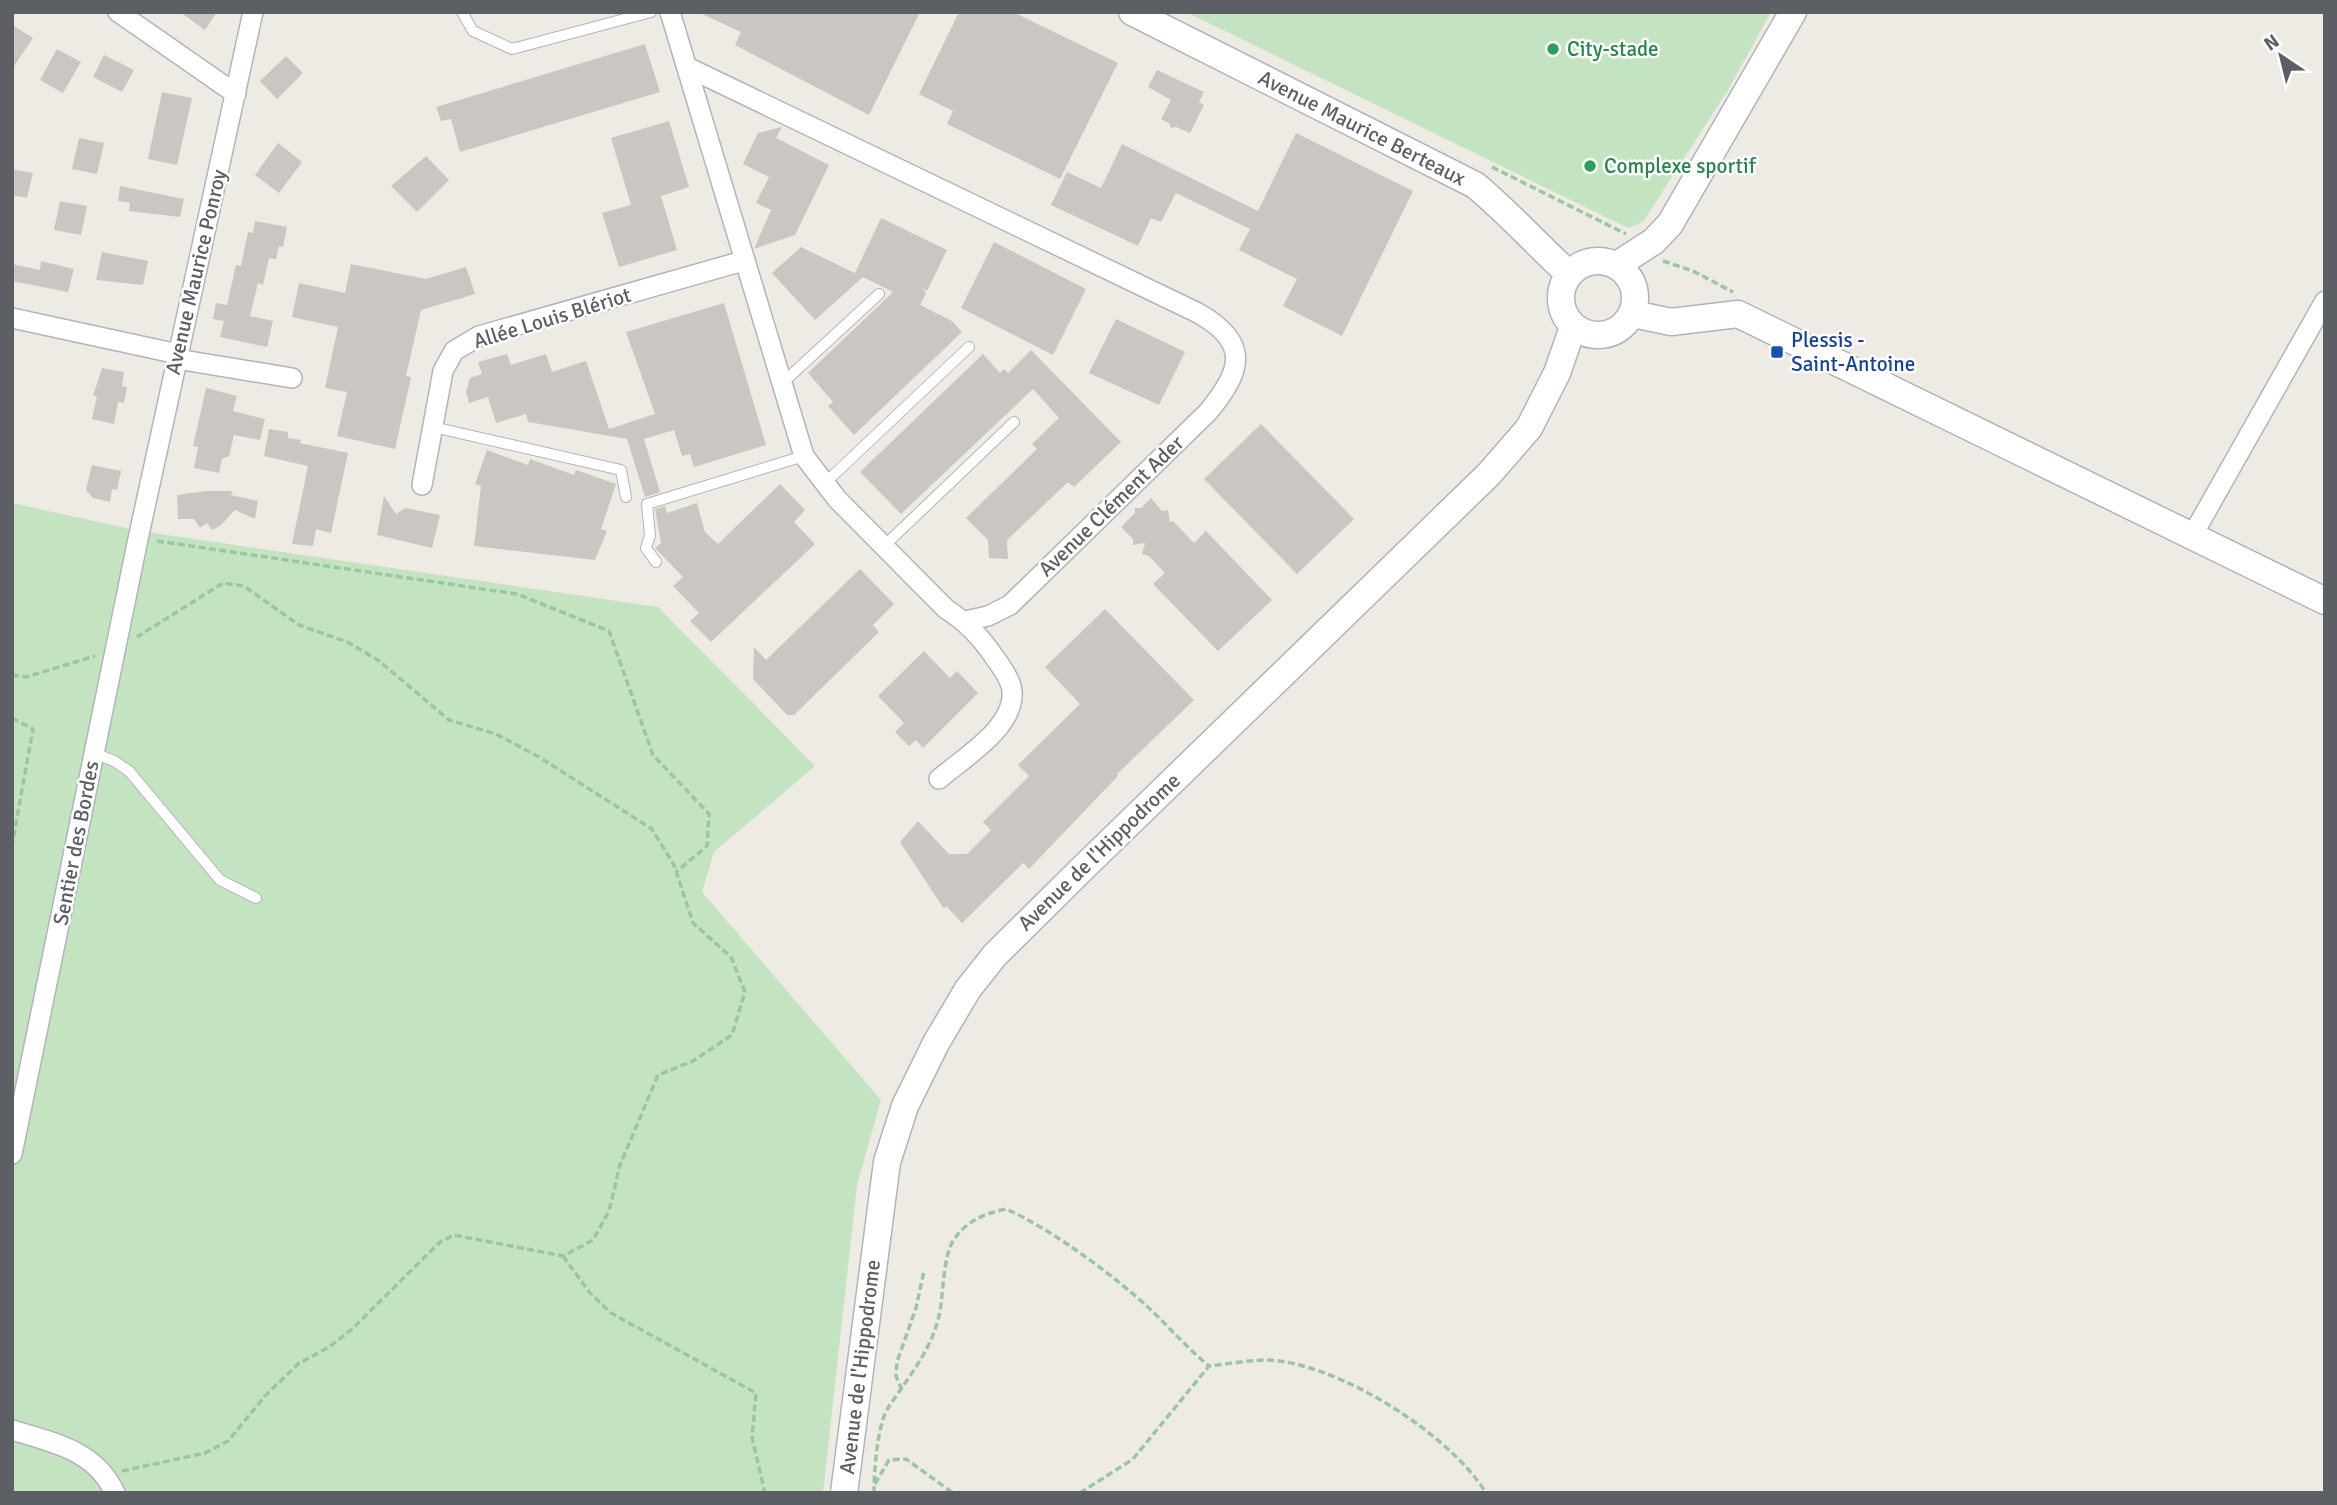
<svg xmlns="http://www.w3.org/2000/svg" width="2337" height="1505" font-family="Signika,sans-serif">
	<rect width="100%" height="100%" fill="#eeebe4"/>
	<path fill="#c4e4c1" d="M1186,12H1771L1728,90L1643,222L1628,228Z
		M12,503L140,531L658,607L815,766L714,852L702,892L881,1100L857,1185L823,1493H12Z"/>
	<path fill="#cac6c1" d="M180,12H217L205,30Z
		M698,12H920L869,115L735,45L741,32Z
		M959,12H1013L1118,63L1060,179L947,124L953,111L919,94Z
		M12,25L33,38L12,69Z
		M645,44L660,92L460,152L451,119L441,121L436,107Z
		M57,49L81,62L63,93L40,80Z
		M104,55L134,70L122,92L93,77Z
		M286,56L303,73L277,99L260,81Z
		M1157,70L1204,92L1199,102L1204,105L1190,133L1176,127L1171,128L1169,123L1161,119L1171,100L1148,87Z
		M162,92L192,98L177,165L148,159Z
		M669,121L689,187L661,196L677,250L619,267L602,213L631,205L611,138Z
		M782,127L776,138L829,165L795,235L754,249L771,210L756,203L769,177L743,164L758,133Z
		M1296,133L1413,191L1342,336L1283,306L1297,279L1239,250L1250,229L1176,193L1161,222L1151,218L1138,246L1051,205L1067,172L1101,188L1122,144L1258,211Z
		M79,138L104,143L97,174L72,169Z
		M278,143L302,162L279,193L255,175Z
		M426,156L449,180L417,212L391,186Z
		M12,169L33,173L27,198L12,195Z
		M120,186L184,199L180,217L129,211L130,203L118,201Z
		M60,201L87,206L81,235L54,230Z
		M881,218L947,250L927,291L922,288L926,293L920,305L952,321L962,332L854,435L828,406L833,402L808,373L893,292L855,273Z
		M255,221L287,227L283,247L279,246L276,259L269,258L263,285L258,283L250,316L273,321L267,347L220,337L224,321L213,319L216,303L227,305L236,265L241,266L248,232L253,233Z
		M994,242L1086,289L1053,355L961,308Z
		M801,247L863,277L815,320L772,273Z
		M102,252L148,261L143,285L96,280Z
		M41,261L74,269L68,292L12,281V264L40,270Z
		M351,264L426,279L466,267L475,294L421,310L406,376L411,377L395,449L337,436L347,392L325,388L338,327L292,317L299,283L345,293Z
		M724,303L766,445L694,467L690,454L682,456L674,430L644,439L660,492L645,497L627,439L528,422L526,414L496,423L488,397L469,403L466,392L470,378L482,374L478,362L507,354L511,365L546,354L552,372L586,361L609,429L655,414L626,332Z
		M1116,319L1185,352L1159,405L1089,373Z
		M1031,350L1121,442L1074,487L1068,482L1007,540L1008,559L989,558L988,540L966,518L1037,449L1032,444L1059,418L1033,389L901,514L860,472L983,354L1000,373L1004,369L1008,373Z
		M102,368L124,372L122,386L127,387L124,403L118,402L114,424L92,419L97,396H93Z
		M206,388L237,396L233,411L265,419L260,440L234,435L229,456L222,459L219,473L194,468L198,447L193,446Z
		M1261,424L1354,519L1297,574L1204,479Z
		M269,429L288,432V438L301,440L300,443L348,453L331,533L316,529L313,546L292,544L308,466L264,456Z
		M487,450L528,465L530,459L574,475L576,470L616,484L601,529L607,531L595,560L474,546L481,486L475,484Z
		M92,465L121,471L117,490L112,489L110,502L93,498L86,490Z
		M780,484L805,510L794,522L815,544L711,642L690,621L699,613L673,586L683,577L655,548L661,543L655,509L665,506L667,513L697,503L705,532L718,544Z
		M206,491H232L231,495L258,501L255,519L235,510L221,525L212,530L207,523L200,528L194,519H178L177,495Z
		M384,496L396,514L405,508L440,515L432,548L377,535Z
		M1151,498L1162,511L1168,510L1170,522L1173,521L1194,543L1206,531L1272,600L1218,651L1153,584L1165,573L1149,556L1142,554L1145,543L1133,545V539L1121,527L1135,513V508H1141Z
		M860,569L894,604L873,625L879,632L794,715H787L753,679L754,647L766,660Z
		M1105,609L1194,700L1117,774L1118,776L1029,869L1023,863L962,923L946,906L944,909L900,842L918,821L949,854H967L991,830L983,822L1029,776L1018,765L1080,704L1045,667Z
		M924,651L950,678L957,671L978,693L923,748L916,740L909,746L895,732L904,723L878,696Z"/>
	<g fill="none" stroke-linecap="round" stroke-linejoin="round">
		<defs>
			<path id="lane" d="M462,12L473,31L512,49L651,12
				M779,381L789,377L879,294
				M433,427L621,470L626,497
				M824,484L969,347
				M884,546L1014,422
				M656,562L646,548L650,535L647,504L804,456
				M94,753L114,761L129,771L220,880L256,898"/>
			<path id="street" d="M118,12L236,94
				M670,12L804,456L837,499L946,609C967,622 981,637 995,658C1001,666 1011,680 1012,691C1015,728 963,758 939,779
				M687,67L1198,313C1251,343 1242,371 1208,412L1010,605L988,616L965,621
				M12,318L178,354
				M177,359L292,378
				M422,485L443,371L454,351L479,336L743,261
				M2192,536L2325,301
				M12,1154L138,539L253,12
				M12,1430C54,1443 95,1450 115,1493"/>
			<path id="secondary" d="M1132,12L1475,185C1509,213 1537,245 1569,274
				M1561 298a37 37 0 1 1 74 0a37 37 0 1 1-74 0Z
				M1617,265L1654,241L1670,224L1793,12
				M1633,314L1671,322L1738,314L2325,601
				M844,1493L887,1162L905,1106L936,1043L968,989L995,955L1084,867L1489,474L1529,428L1557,373L1573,327"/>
		</defs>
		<use href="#lane" stroke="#b1b5b8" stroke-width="12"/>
		<use href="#street" stroke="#b1b5b8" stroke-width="22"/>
		<use href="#secondary" stroke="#b0b4b8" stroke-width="29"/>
		<path stroke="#9bc5a4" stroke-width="3.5" stroke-dasharray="7 3.5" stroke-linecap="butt" d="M1492,167L1626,234
			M1663,261L1693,271L1733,292
			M157,541L517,594L609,631L653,755L709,814L707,846L676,872
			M12,675L26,677L95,656
			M12,718L33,729L12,845
			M563,1256L590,1293L611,1313L756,1393L752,1438L765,1493
			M902,1390L896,1376L897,1362L916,1308L924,1271
			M122,1471L205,1453L228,1441L266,1395L298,1364L329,1347L351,1330L440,1242L454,1235L563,1256L593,1240L609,1211L620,1165L658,1075L693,1061L732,1035L745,992L731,957L693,923L674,865L652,829L539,757L496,734L449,720L378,660L347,642L299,625L244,586L223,583L137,637
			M875,1484L889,1460L906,1459L953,1493
			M874,1493C874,1473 877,1425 888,1408C906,1380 929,1354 938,1320C944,1299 942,1259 953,1241C966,1221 983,1214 1006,1209C1050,1228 1116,1277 1151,1310C1171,1329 1188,1349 1209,1366
			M1080,1493L1133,1459L1209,1366C1228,1364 1249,1360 1268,1360C1338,1363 1450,1434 1486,1493"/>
		<use href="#lane" stroke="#fff" stroke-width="10"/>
		<use href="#street" stroke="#fff" stroke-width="19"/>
		<use href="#secondary" stroke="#fff" stroke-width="26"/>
	</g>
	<g fill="#2e9e5b" stroke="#fff" stroke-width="2.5">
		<circle cx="1553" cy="49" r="7"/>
		<circle cx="1590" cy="166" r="7"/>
	</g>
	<rect fill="#1a4fb4" stroke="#fff" stroke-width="2.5" x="1770" y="345" width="14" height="14" rx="3.5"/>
	<g text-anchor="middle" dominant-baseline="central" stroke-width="5" stroke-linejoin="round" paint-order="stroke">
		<g font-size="21" fill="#27864d" stroke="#fff" text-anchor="start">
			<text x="1567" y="49">City-stade</text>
			<text x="1604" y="166">Complexe sportif</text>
		</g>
		<g font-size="21" fill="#5c6064" stroke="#fff">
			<text transform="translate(1362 128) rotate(27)">Avenue Maurice Berteaux</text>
			<text transform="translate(196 272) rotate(-77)">Avenue Maurice Ponroy</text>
			<text transform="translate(552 318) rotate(-17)">Allée Louis Blériot</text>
			<text transform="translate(1111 506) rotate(-44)">Avenue Clément Ader</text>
			<text transform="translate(76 843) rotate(-79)">Sentier des Bordes</text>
			<text transform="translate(1099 852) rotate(-44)">Avenue de l'Hippodrome</text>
			<text transform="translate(860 1367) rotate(-83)">Avenue de l'Hippodrome</text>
		</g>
		<g font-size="21" fill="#164399" stroke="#fff" text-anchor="start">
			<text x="1791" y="340">Plessis -<tspan x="1791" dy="24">Saint-Antoine</tspan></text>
		</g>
	</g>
	<rect width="2337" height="1505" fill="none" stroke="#5c6064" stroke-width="28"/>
	<g transform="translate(2281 56) rotate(325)" stroke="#ffffff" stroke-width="5" paint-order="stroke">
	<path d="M0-5L12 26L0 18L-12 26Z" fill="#5c6064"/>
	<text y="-10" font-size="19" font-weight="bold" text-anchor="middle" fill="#5c6064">N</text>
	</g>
</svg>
